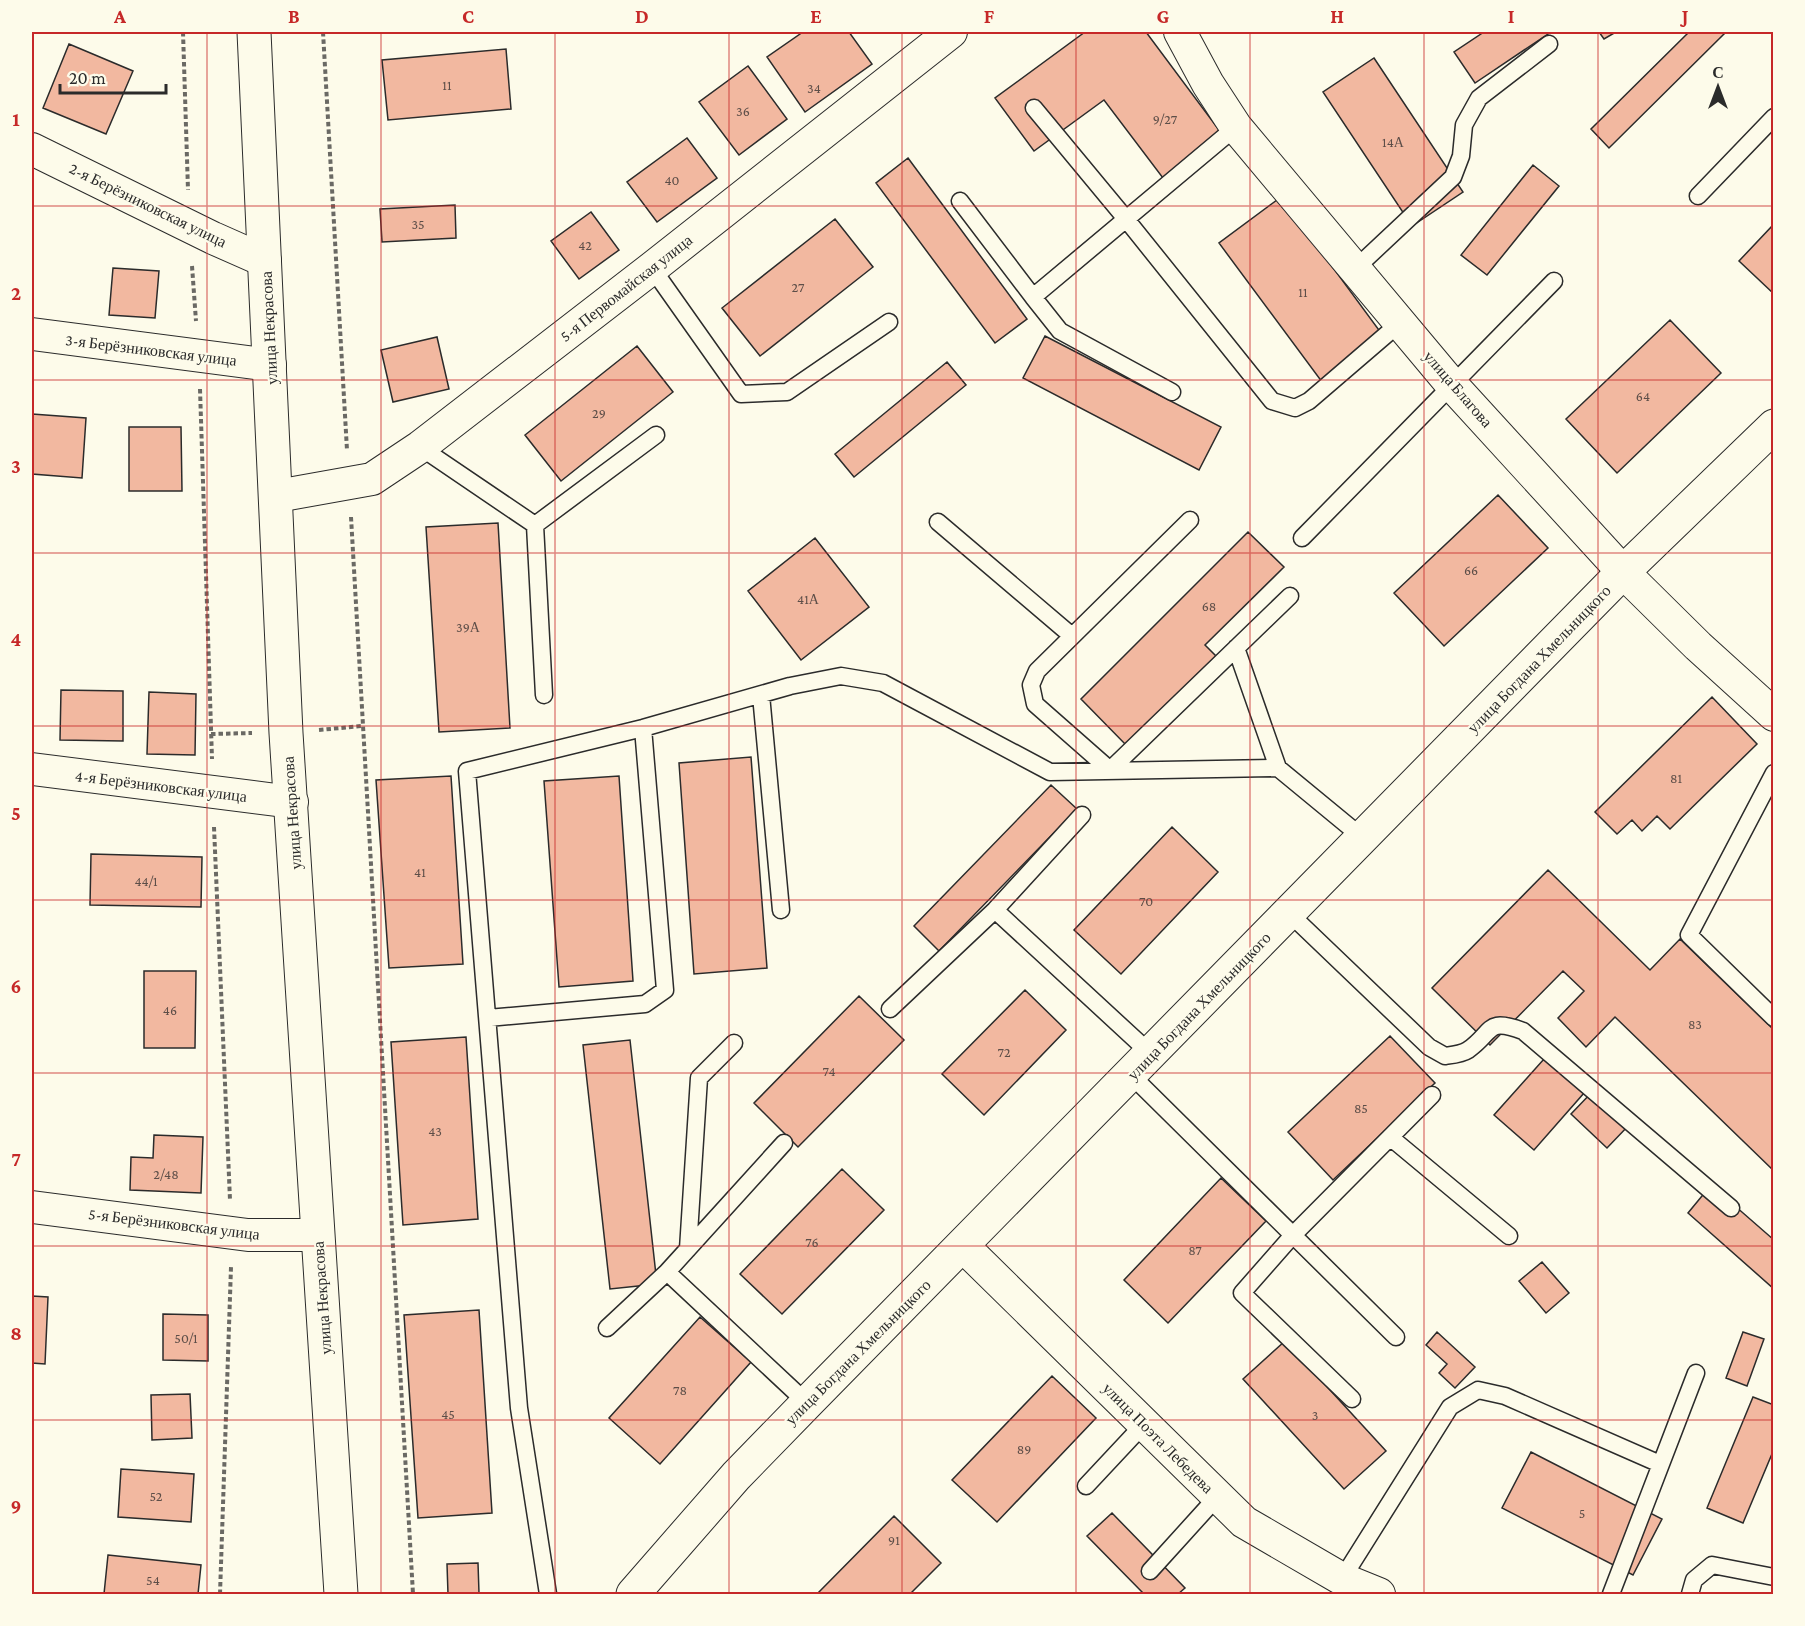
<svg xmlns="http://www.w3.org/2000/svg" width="1805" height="1626" font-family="'Crimson Pro',serif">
	<rect width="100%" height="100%" fill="#fdfbea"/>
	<path fill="#f2b8a0" stroke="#2b2b2b" stroke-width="1.5" d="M803,32H849L872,64L805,112L767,57Z
		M1085,32H1146L1225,138L1166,182L1104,100L1034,151L995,98Z
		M1484,32H1551L1475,83L1454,52Z
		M1599,32H1616L1604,39Z
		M1689,32H1726L1609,148L1591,129Z
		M69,44L133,71L106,134L43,108Z
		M506,49L511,109L388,120L382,60Z
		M1374,58L1463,192L1412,226L1323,92Z
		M748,66L787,119L739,155L699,102Z
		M687,138L717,178L657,222L627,182Z
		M908,158L1027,319L995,343L876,183Z
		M1533,165L1559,186L1487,275L1461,255Z
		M1281,197L1387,341L1325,386L1219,243Z
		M455,205L456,238L382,242L380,209Z
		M591,212L619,250L579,279L551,241Z
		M835,219L873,267L760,356L722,308Z
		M1774,224V294L1739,261Z
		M113,268L159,271L155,318L109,315Z
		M1670,320L1721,373L1617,473L1566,419Z
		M1045,336L1221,427L1199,470L1023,378Z
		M437,337L449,389L393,402L381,350Z
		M637,346L673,392L561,481L525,435Z
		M947,362L966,385L854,477L835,454Z
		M32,414L86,418L82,478L32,474Z
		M129,427H181L182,491H129Z
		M1498,495L1548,548L1444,646L1394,593Z
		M498,523L510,728L439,732L426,527Z
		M1248,532L1284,567L1205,645L1216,656L1126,745L1081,699Z
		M815,538L869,607L801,660L748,591Z
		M61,690L123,691V741L60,740Z
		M149,692L196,694L195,755L147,754Z
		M1712,697L1757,744L1670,829L1657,816L1642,831L1632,820L1617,834L1595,812Z
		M751,757L767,968L694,974L679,763Z
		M451,776L463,964L389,968L376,780Z
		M619,776L633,981L559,987L544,781Z
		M1051,785L1077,809L939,951L914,926Z
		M1172,827L1218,872L1121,974L1074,930Z
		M91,854L202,857L201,907L90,905Z
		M1548,870L1650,970L1680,939L1774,1030V1171L1615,1017L1586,1047L1558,1018L1584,991L1563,971L1490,1045L1432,988Z
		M144,971H196L195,1048H144Z
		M1025,990L1066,1030L984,1115L942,1074Z
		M859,996L904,1040L798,1147L754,1103Z
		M1390,1036L1435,1083L1333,1180L1288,1132Z
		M466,1037L478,1219L403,1225L391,1042Z
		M630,1040L657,1284L610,1289L583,1045Z
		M1544,1059L1584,1093L1534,1150L1494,1115Z
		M1593,1091L1629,1125L1607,1148L1571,1114Z
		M154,1135L203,1137L201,1193L130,1190L131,1157L153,1158Z
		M842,1169L884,1210L782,1314L740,1274Z
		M1221,1178L1266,1221L1168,1323L1124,1280Z
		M1711,1185L1774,1240V1289L1688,1213Z
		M1542,1262L1569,1293L1546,1313L1519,1281Z
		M32,1296L48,1297L45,1364L32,1363Z
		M479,1310L492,1513L418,1518L404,1315Z
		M163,1314L208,1315V1361L163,1360Z
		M700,1317L751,1362L660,1464L609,1418Z
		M1437,1332L1475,1367L1455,1388L1439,1373L1447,1364L1426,1345Z
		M1743,1332L1764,1339L1747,1386L1726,1378Z
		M1285,1341L1386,1451L1344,1489L1243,1379Z
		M1052,1376L1096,1418L997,1522L952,1480Z
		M190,1394L192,1438L152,1440L151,1395Z
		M1753,1397L1774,1405V1449L1743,1523L1707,1508Z
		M1531,1452L1662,1519L1633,1575L1502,1508Z
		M121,1469L194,1474L191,1522L118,1517Z
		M1112,1513L1185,1588L1178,1594H1144L1087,1536Z
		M894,1516L941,1563L910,1594H817Z
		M108,1555L201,1565L198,1594H104Z
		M478,1563L479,1593L448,1594L447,1564Z"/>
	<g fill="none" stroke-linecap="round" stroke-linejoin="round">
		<defs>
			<path id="lane" d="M1034,108L1126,219L1272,401L1295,408L1309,401L1401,322
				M1698,196L1774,117
				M960,201L1033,297
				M652,268L741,394L787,392L889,322
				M1356,268L1453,177L1461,156L1464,125L1479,98L1549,44
				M1172,392L1060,331L1033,297L1236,127
				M420,447L535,525L544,695
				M1190,520L1037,671L1031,685L1035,704L1110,770L1290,596
				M938,522L1072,636
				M535,525L656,435
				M1302,538L1554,281
				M1236,648L1278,768
				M761,695L781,910
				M1774,773L1689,935L1774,1018
				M995,910L1151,1054
				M1289,913L1429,1047L1445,1056C1452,1055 1462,1054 1468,1050C1494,1032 1485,1017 1523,1031L1731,1208
				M890,1009L995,910L1082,815
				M488,1018L645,1004L665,990L643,728
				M1131,1075L1396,1337
				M1390,1137L1509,1236
				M688,1249L699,1078L734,1043
				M667,1272L807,1403
				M607,1328L667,1272L784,1143
				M1352,1399L1242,1293L1293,1235L1432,1095
				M1086,1486L1144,1424
				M1150,1571L1217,1497
				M1342,1579L1450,1407L1478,1390L1505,1396L1660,1464
				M548,1594L519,1408L467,771L643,728L790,686L841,676L883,683L1050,772L1278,768L1363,838
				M1611,1594L1696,1373
				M1690,1594L1694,1580L1712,1565L1774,1577"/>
			<path id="street" d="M1180,32L1208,84L1236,127L1452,385L1623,572L1698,646L1774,715
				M32,149L213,238L265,261
				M32,334L270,365
				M277,496L372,479L420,447L652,268L951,32
				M32,769L292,802
				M32,1207L248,1235H317
				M963,1246L1244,1522L1342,1579L1379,1594"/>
			<path id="secondary" d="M633,1594L736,1476L807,1403L1623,572L1774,426"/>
			<path id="primary" d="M254,32L286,733L341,1594"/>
		</defs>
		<use href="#lane" stroke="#2b2b2b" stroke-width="19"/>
		<use href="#street" stroke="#2b2b2b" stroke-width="34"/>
		<use href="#secondary" stroke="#2b2b2b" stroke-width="35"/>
		<use href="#primary" stroke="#2b2b2b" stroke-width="35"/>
		<path stroke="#6a6964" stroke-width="4" stroke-dasharray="4.5 3" stroke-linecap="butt" d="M183,32L188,190
			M323,32L347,450
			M192,266L196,321
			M200,389L212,759
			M351,517L413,1594
			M319,730L362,726
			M211,734L252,733
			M214,827L230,1200
			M220,1594L231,1267"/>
		<use href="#lane" stroke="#fdfbea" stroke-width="16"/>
		<use href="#street" stroke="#fdfbea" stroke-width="32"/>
		<use href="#secondary" stroke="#fdfbea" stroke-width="33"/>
		<use href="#primary" stroke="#fdfbea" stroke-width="33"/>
	</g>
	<path fill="none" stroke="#c62828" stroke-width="1.5" stroke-opacity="0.55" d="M207,32V1594M381,32V1594M555,32V1594M729,32V1594M902,32V1594M1076,32V1594M1250,32V1594M1424,32V1594M1598,32V1594M32,206H1774M32,380H1774M32,553H1774M32,726H1774M32,900H1774M32,1073H1774M32,1246H1774M32,1420H1774"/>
	<g text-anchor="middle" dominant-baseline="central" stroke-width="4.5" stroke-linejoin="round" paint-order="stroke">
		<g font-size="14" fill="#5d4e48">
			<text x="447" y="85">11</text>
			<text x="814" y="88">34</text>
			<text x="743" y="111">36</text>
			<text x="1165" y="119">9/27</text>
			<text x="1393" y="142">14А</text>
			<text x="672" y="180">40</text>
			<text x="418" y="224">35</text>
			<text x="585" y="245">42</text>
			<text x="798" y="287">27</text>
			<text x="1303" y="292">11</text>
			<text x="1643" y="396">64</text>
			<text x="599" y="413">29</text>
			<text x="1471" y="570">66</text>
			<text x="808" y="599">41А</text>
			<text x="1209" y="606">68</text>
			<text x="468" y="627">39А</text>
			<text x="1676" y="778">81</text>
			<text x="420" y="872">41</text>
			<text x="146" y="881">44/1</text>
			<text x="1146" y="901">70</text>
			<text x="170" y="1010">46</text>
			<text x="1695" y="1024">83</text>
			<text x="1004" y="1052">72</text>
			<text x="829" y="1071">74</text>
			<text x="1361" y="1108">85</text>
			<text x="435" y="1131">43</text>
			<text x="166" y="1174">2/48</text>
			<text x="812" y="1242">76</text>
			<text x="1195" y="1250">87</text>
			<text x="186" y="1338">50/1</text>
			<text x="680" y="1390">78</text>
			<text x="448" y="1414">45</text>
			<text x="1315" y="1415">3</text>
			<text x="1024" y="1449">89</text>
			<text x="156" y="1496">52</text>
			<text x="1582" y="1513">5</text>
			<text x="894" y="1540">91</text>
			<text x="153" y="1580">54</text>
		</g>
		<g font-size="16" fill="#2b2b2b" stroke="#fdfbea">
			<text transform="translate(148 205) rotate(26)">2-я Берёзниковская улица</text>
			<text transform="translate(626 288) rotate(-38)">5-я Первомайская улица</text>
			<text transform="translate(269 328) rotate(-93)">улица Некрасова</text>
			<text transform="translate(151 350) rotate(7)">3-я Берёзниковская улица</text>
			<text transform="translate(1458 389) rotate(49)">улица Благова</text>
			<text transform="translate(1539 659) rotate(-46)">улица Богдана Хмельницкого</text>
			<text transform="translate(161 786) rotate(7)">4-я Берёзниковская улица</text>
			<text transform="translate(292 813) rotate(-94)">улица Некрасова</text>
			<text transform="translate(1199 1006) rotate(-46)">улица Богдана Хмельницкого</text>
			<text transform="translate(174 1224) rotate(7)">5-я Берёзниковская улица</text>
			<text transform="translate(322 1298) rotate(-94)">улица Некрасова</text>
			<text transform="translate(858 1352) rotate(-45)">улица Богдана Хмельницкого</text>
			<text transform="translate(1158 1438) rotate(45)">улица Поэта Лебедева</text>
		</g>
	</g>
	<rect width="1805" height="1626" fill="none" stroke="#fdfbea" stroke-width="66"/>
	<g transform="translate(1718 87)" stroke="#fdfbea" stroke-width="4.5" paint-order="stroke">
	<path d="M0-4.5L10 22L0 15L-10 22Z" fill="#2b2b2b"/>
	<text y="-9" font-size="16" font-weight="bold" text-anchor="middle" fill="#2b2b2b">С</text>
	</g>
	<path d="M60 84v9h106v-9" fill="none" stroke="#2b2b2b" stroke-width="3"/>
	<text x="69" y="84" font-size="18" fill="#2b2b2b" stroke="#fdfbea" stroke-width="4.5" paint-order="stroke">20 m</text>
	<rect x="33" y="33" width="1739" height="1560" fill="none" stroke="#c62828" stroke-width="2"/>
	<g font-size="20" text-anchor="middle" font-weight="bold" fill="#c62828">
		<text x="120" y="23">A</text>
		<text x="294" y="23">B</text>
		<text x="468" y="23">C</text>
		<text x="642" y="23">D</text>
		<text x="816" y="23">E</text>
		<text x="989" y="23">F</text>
		<text x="1163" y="23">G</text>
		<text x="1337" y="23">H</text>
		<text x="1511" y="23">I</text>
		<text x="1685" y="23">J</text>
		<text x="16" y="126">1</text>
		<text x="16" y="300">2</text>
		<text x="16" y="473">3</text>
		<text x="16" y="646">4</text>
		<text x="16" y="820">5</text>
		<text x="16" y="993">6</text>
		<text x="16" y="1166">7</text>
		<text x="16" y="1340">8</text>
		<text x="16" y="1513">9</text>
	</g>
</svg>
